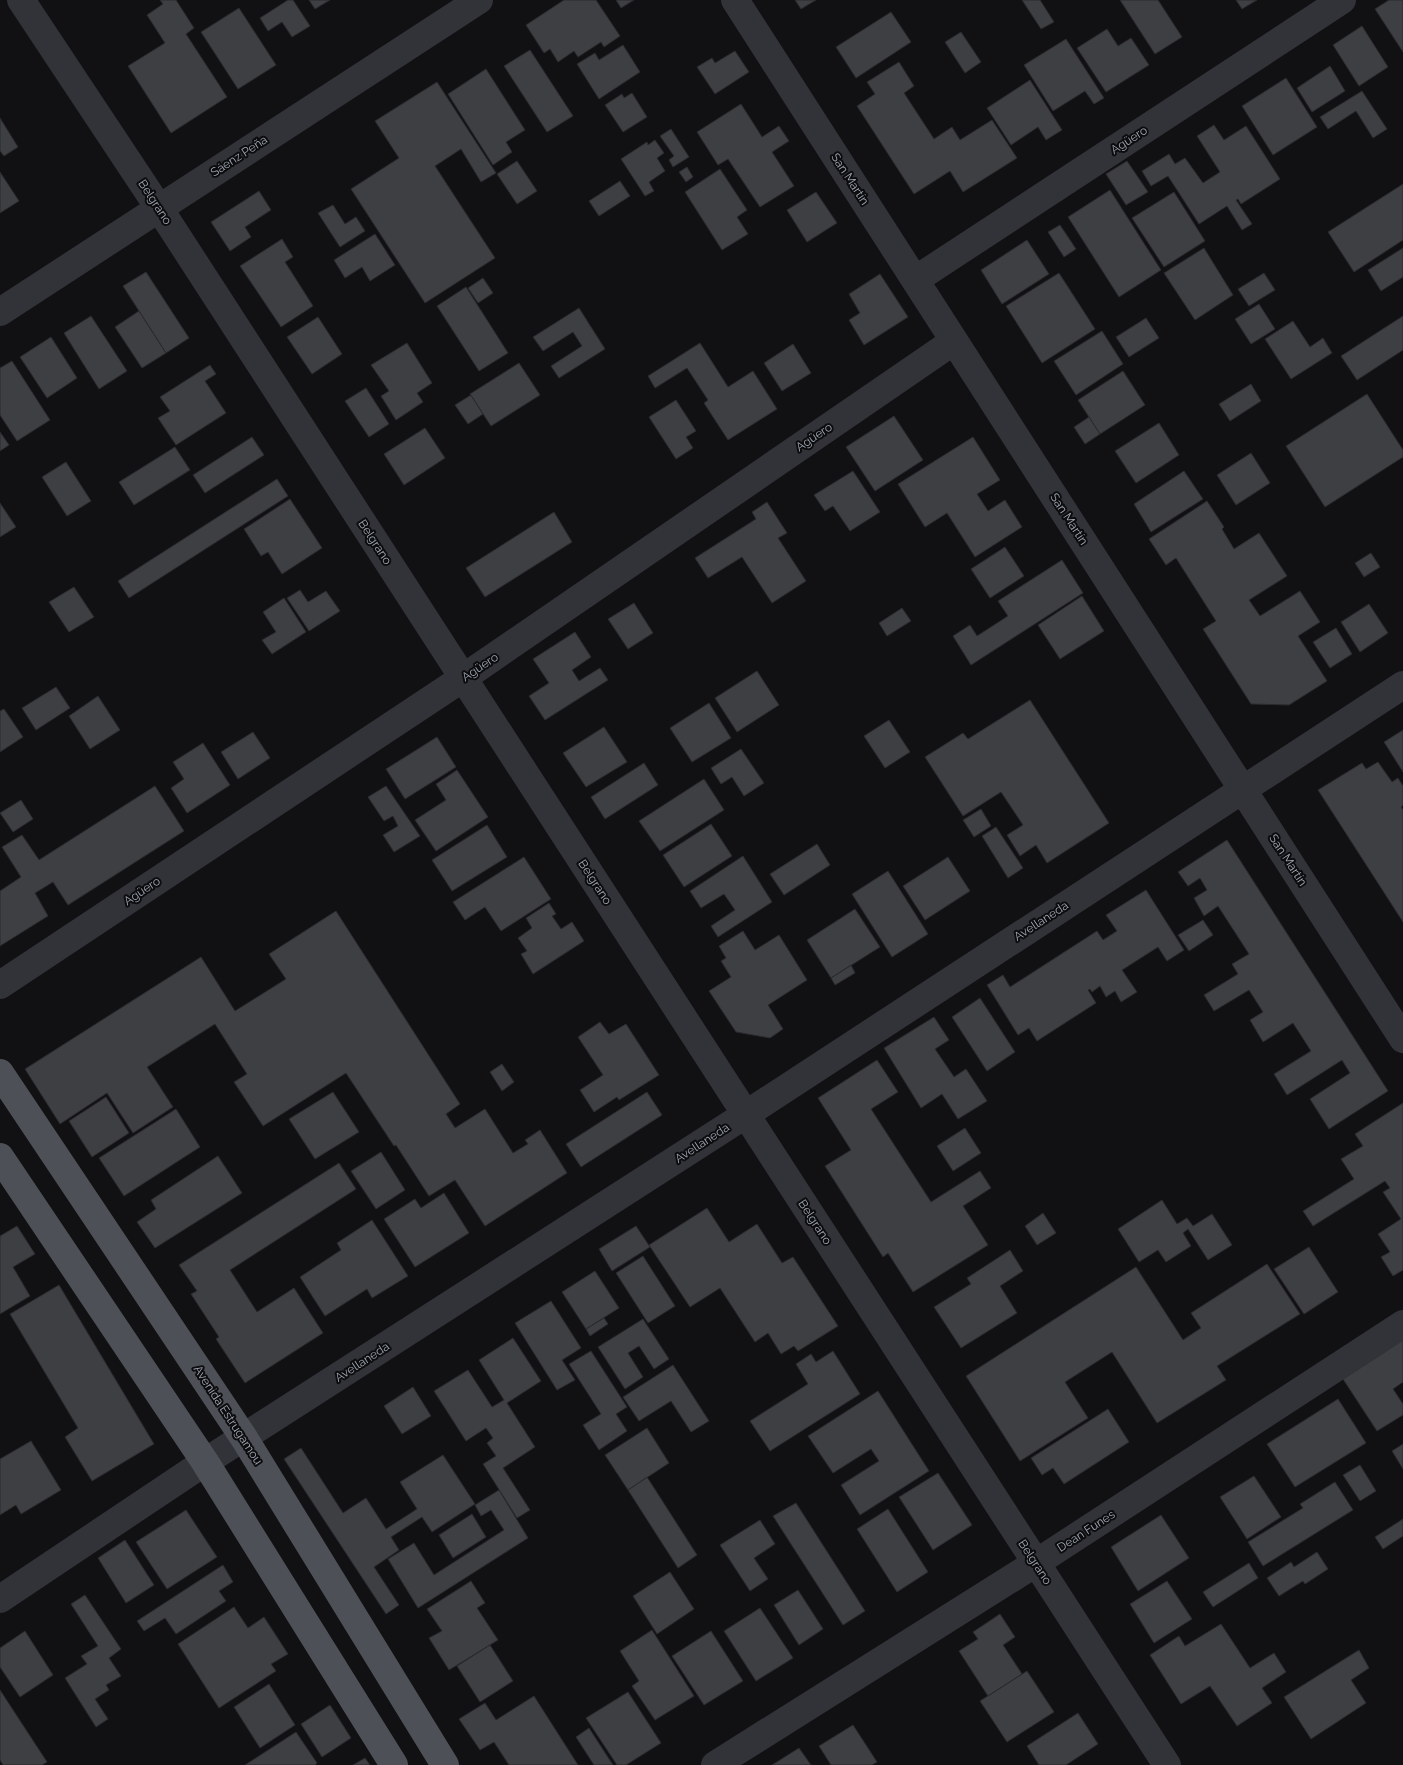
<svg xmlns="http://www.w3.org/2000/svg" width="1403" height="1765" font-family="Raleway,sans-serif">
	<rect width="100%" height="100%" fill="#111113"/>
	<path fill="#3d3f43" stroke="#2b2b2f" d="M160,0H176L194,28L186,34L227,97L171,133L128,66L165,43L147,15L163,4Z
		M288,0H293L310,26L292,37L282,22L268,31L260,18Z
		M309,0H330L315,9Z
		M564,0H596L620,36L604,47L601,42L578,57L574,51L558,62L550,49L544,53L526,25Z
		M616,0H634L621,8Z
		M795,0H816L801,9Z
		M1022,0H1040L1054,22L1041,29Z
		M1120,0H1158L1182,37L1155,54Z
		M1236,0H1257L1242,9Z
		M1389,0H1403V52L1375,9Z
		M239,8L276,65L238,89L201,32Z
		M891,12L911,42L856,78L836,47Z
		M1362,26L1388,67L1359,86L1333,45Z
		M1107,29L1118,46L1131,38L1149,65L1106,92L1077,48Z
		M961,32L981,62L965,73L945,42Z
		M1066,39L1104,98L1094,104L1085,91L1053,111L1024,65Z
		M623,45L640,72L599,99L577,64L595,53L599,60Z
		M530,50L573,116L547,132L504,66Z
		M735,51L749,72L715,94L697,67L712,58L715,63Z
		M899,62L914,86L904,93L934,139L952,127L960,140L992,120L1017,158L963,192L950,171L914,194L857,106L875,94L867,82Z
		M1330,66L1345,91L1312,112L1297,88Z
		M486,69L525,130L506,142L512,152L493,165L448,94Z
		M1286,78L1317,127L1273,155L1242,106Z
		M1030,80L1062,130L1046,140L1038,127L1011,145L987,108Z
		M437,82L496,173L481,182L461,149L435,166L495,258L425,303L351,189L399,158L375,121Z
		M1362,91L1387,129L1373,138L1356,111L1328,129L1320,117Z
		M632,93L647,117L623,132L605,105L622,94L624,98Z
		M741,104L762,137L779,126L789,141L772,152L794,186L760,207L728,159L718,165L697,132Z
		M0,118L18,147L4,156L0,151Z
		M1214,125L1224,140L1246,126L1280,179L1241,204L1238,199L1236,200L1252,224L1242,230L1227,206L1199,224L1168,176L1151,186L1142,171L1169,154L1175,164L1185,158L1203,183L1220,172L1197,136Z
		M671,129L689,157L673,167L669,160L674,156L660,136Z
		M655,140L664,153L657,158L665,171L649,182L654,191L645,196L621,159L647,142L648,145Z
		M517,161L537,191L517,204L497,174Z
		M1127,161L1148,192L1126,205L1106,174Z
		M687,167L693,177L686,182L679,172Z
		M720,169L747,210L737,217L748,234L722,250L685,192Z
		M0,172L19,201L0,213Z
		M620,181L630,196L599,216L589,201Z
		M1403,184V240L1354,272L1328,232Z
		M1110,190L1161,270L1119,297L1068,217Z
		M259,191L271,210L245,227L251,237L230,251L211,222Z
		M816,192L837,223L807,242L787,210Z
		M1174,192L1205,241L1164,267L1132,218Z
		M333,205L345,224L356,217L365,231L340,247L318,213Z
		M1060,225L1076,249L1064,257L1048,232Z
		M375,234L395,265L370,281L362,267L345,278L334,260Z
		M282,239L293,257L285,262L313,306L281,327L240,266Z
		M1027,240L1049,274L1002,304L981,270Z
		M1204,248L1233,295L1195,320L1164,273Z
		M1403,248V277L1381,291L1368,270Z
		M146,272L189,338L166,353L123,286Z
		M1059,273L1095,329L1042,363L1006,306Z
		M1264,273L1275,290L1249,306L1238,289Z
		M880,274L908,317L864,345L849,320L860,313L849,294Z
		M483,278L493,293L478,303L468,288Z
		M466,287L508,353L479,371L437,306Z
		M1259,304L1275,329L1251,344L1235,319Z
		M579,308L605,349L559,378L551,366L582,346L573,332L543,351L533,337Z
		M139,311L166,353L142,368L115,327Z
		M91,316L127,371L99,389L64,333Z
		M1403,316V350L1357,380L1341,356Z
		M318,317L342,354L312,374L287,337Z
		M1146,318L1159,338L1129,357L1116,337Z
		M1293,321L1310,347L1323,338L1332,353L1291,379L1265,339Z
		M1102,331L1123,364L1076,395L1054,361Z
		M51,337L77,378L47,398L20,357Z
		M407,343L432,383L417,393L423,402L396,420L381,396L389,391L371,365Z
		M700,343L728,387L753,371L777,409L728,440L704,403L708,400L687,368L655,388L648,376Z
		M793,344L811,373L782,391L764,363Z
		M12,361L50,420L17,441L0,415V368Z
		M519,363L540,395L491,426L470,394Z
		M210,365L216,374L205,381L226,413L176,445L158,418L170,411L160,397Z
		M1123,371L1145,405L1100,434L1078,400Z
		M1251,384L1261,401L1230,421L1219,404Z
		M366,388L389,424L369,437L345,401Z
		M1367,394L1403,450V457L1325,507L1286,446Z
		M471,395L483,414L468,424L455,405Z
		M676,400L696,431L686,437L693,448L676,459L649,417Z
		M894,416L923,460L875,491L846,447Z
		M1089,417L1100,434L1085,444L1074,427Z
		M1159,423L1179,455L1136,483L1115,451Z
		M425,428L445,458L404,485L384,454Z
		M0,432L9,445L0,451Z
		M252,437L264,455L205,493L193,475Z
		M973,437L1000,480L977,494L988,511L1005,500L1022,527L975,557L947,513L925,527L898,484Z
		M175,447L190,470L134,505L119,482Z
		M1251,453L1270,483L1236,505L1217,475Z
		M66,462L91,501L67,516L42,477Z
		M853,471L880,512L850,531L833,506L825,511L814,495Z
		M1184,471L1203,499L1151,532L1134,504Z
		M277,479L288,496L129,598L118,581Z
		M290,499L322,548L282,574L268,552L261,556L244,529Z
		M1207,501L1224,527L1222,529L1234,549L1259,533L1287,576L1249,600L1260,616L1300,591L1320,622L1298,636L1327,681L1289,705L1251,704L1203,629L1216,621L1176,558L1166,565L1149,539Z
		M767,502L787,533L778,538L806,581L772,603L742,557L708,578L695,558L756,519L752,512Z
		M0,503L16,527L0,537Z
		M554,512L572,542L485,597L466,568Z
		M1005,547L1024,576L990,598L971,569Z
		M1371,553L1380,567L1364,577L1355,563Z
		M1062,560L1083,593L971,665L953,636L970,625L977,636L1008,616L998,601Z
		M74,587L94,617L69,632L49,602Z
		M300,590L308,602L326,591L340,611L309,631L287,598Z
		M1082,596L1104,631L1060,659L1038,625Z
		M284,598L306,632L272,654L262,640L276,632L263,612Z
		M634,603L653,633L628,649L608,619Z
		M1369,604L1388,633L1360,652L1341,622Z
		M902,608L911,621L887,636L879,623Z
		M1336,628L1352,654L1330,668L1313,642Z
		M575,632L591,657L572,670L579,681L600,668L608,680L545,720L529,696L549,683L533,659Z
		M757,671L779,705L737,732L715,698Z
		M56,687L70,708L36,730L22,708Z
		M98,696L120,730L90,749L69,716Z
		M1030,700L1109,823L1047,863L1036,845L1020,856L1007,835L1023,825L1001,792L963,816L925,757L963,733L968,739Z
		M709,703L731,738L692,762L670,728Z
		M4,709L23,737L0,752V711Z
		M889,720L910,752L885,768L864,736Z
		M604,727L627,762L586,787L563,753Z
		M1403,730V772L1384,742Z
		M253,732L270,758L238,779L221,752Z
		M437,737L456,767L405,799L386,769Z
		M203,743L230,785L187,813L171,788L184,779L173,762Z
		M741,749L764,783L744,796L732,777L721,784L711,768Z
		M1378,762L1392,782L1398,778L1403,786V805L1401,807L1403,810V922L1318,790L1362,763L1366,769Z
		M644,763L658,785L605,819L591,797Z
		M457,770L488,817L436,851L415,820L446,800L436,784Z
		M704,779L724,810L660,851L639,821Z
		M155,786L184,831L68,905L53,882L35,893L48,916L0,946V891L21,877L2,847L22,835L39,860Z
		M386,786L420,836L394,852L383,835L398,826L393,816L384,821L368,797Z
		M21,800L33,819L13,832L0,813Z
		M981,809L991,826L974,837L963,820Z
		M711,824L732,856L684,887L663,855Z
		M487,825L507,857L452,891L432,860Z
		M996,827L1023,868L1008,878L982,836Z
		M1227,840L1388,1091L1329,1129L1310,1099L1350,1073L1342,1060L1287,1095L1274,1074L1311,1051L1293,1023L1263,1042L1250,1020L1263,1012L1249,990L1214,1011L1204,995L1238,974L1232,964L1249,954L1218,906L1204,916L1194,898L1207,890L1200,878L1188,886L1178,872Z
		M817,844L830,865L784,895L770,874Z
		M743,856L772,902L718,937L711,926L735,910L724,894L701,908L690,891Z
		M524,857L551,899L501,931L485,907L465,920L453,902Z
		M948,857L970,891L925,920L903,886Z
		M888,871L928,934L892,957L852,894Z
		M1146,890L1184,950L1167,961L1158,947L1122,970L1137,992L1121,1002L1115,991L1106,997L1100,986L1092,992L1090,989L1088,990L1096,1003L1037,1041L1029,1028L1018,1035L987,985L1003,975L1010,987L1097,931L1103,940L1117,931L1106,915Z
		M549,903L556,914L552,916L561,929L572,922L584,941L533,974L521,954L527,951L518,938L532,928L526,918Z
		M855,909L880,947L831,978L807,940Z
		M336,911L460,1104L446,1114L455,1128L485,1109L513,1153L528,1144L525,1140L540,1130L567,1173L485,1226L455,1180L429,1196L396,1145L394,1146L346,1073L263,1126L234,1082L247,1074L215,1024L147,1067L173,1107L133,1133L107,1093L60,1124L25,1069L201,957L235,1011L286,979L269,954Z
		M1203,920L1213,935L1189,951L1178,935Z
		M743,931L755,950L779,935L807,980L768,1005L783,1029L770,1038L736,1032L709,991L731,977L721,961L726,958L719,946Z
		M851,965L855,973L835,985L831,978Z
		M980,998L1015,1052L987,1071L952,1017Z
		M934,1017L949,1040L935,1049L954,1077L966,1069L987,1101L958,1119L942,1094L921,1108L884,1048Z
		M600,1022L609,1034L626,1024L659,1075L619,1100L617,1097L594,1112L580,1090L603,1075L578,1037Z
		M877,1060L898,1092L871,1109L931,1202L980,1171L991,1188L963,1206L988,1245L913,1292L888,1253L883,1257L825,1166L851,1150L818,1098Z
		M502,1064L514,1082L502,1091L490,1072Z
		M333,1092L359,1132L315,1159L289,1119Z
		M647,1092L662,1115L581,1167L566,1144Z
		M106,1097L129,1133L92,1157L69,1121Z
		M1403,1103V1270L1393,1276L1381,1257L1390,1252L1378,1234L1401,1219L1383,1192L1390,1188L1385,1181L1313,1226L1303,1211L1354,1179L1341,1159L1363,1146L1355,1134Z
		M176,1109L200,1147L124,1196L99,1158Z
		M965,1128L981,1153L953,1171L937,1146Z
		M381,1152L405,1190L376,1209L351,1171Z
		M218,1156L242,1193L155,1248L137,1222L156,1209L151,1200Z
		M339,1163L356,1189L230,1270L257,1312L294,1288L323,1333L245,1383L216,1339L219,1337L191,1294L197,1291L179,1265Z
		M444,1193L469,1233L415,1267L384,1219L415,1199L421,1208Z
		M1162,1200L1177,1224L1187,1218L1193,1226L1212,1214L1232,1245L1208,1260L1188,1229L1183,1233L1191,1246L1166,1262L1158,1250L1139,1262L1118,1229Z
		M707,1208L729,1242L757,1224L782,1263L793,1257L838,1326L798,1351L794,1346L781,1354L768,1333L755,1342L720,1288L690,1307L649,1245Z
		M1043,1213L1056,1233L1037,1245L1025,1226Z
		M372,1220L408,1276L372,1298L367,1289L325,1316L300,1277L341,1250L337,1243Z
		M17,1226L35,1254L13,1267L30,1296L0,1314V1236Z
		M636,1226L650,1247L612,1271L599,1249Z
		M1309,1247L1338,1292L1304,1314L1274,1269Z
		M1010,1250L1023,1271L1000,1286L1017,1313L961,1348L934,1307L971,1284L967,1278Z
		M643,1256L675,1306L648,1323L616,1273Z
		M1267,1264L1300,1314L1217,1366L1226,1380L1157,1423L1112,1352L1065,1382L1088,1418L1020,1461L966,1376L1136,1267L1183,1340L1201,1328L1191,1313Z
		M595,1271L619,1308L586,1329L562,1292Z
		M59,1285L154,1444L92,1481L65,1437L78,1428L10,1314Z
		M551,1301L581,1348L562,1360L575,1380L557,1390L515,1323Z
		M604,1318L608,1324L590,1336L586,1329Z
		M643,1319L669,1359L654,1369L639,1346L628,1353L643,1377L625,1389L598,1347Z
		M513,1338L541,1381L507,1403L535,1447L503,1468L530,1510L517,1518L483,1464L496,1456L487,1443L493,1438L486,1428L466,1441L434,1391L468,1370L492,1407L504,1400L479,1360Z
		M1403,1340V1382L1393,1389L1403,1404V1415L1377,1431L1343,1379Z
		M591,1351L627,1407L616,1414L627,1431L599,1450L583,1425L601,1414L569,1364Z
		M833,1351L860,1394L770,1451L750,1421L808,1384L796,1364L811,1354L816,1362Z
		M673,1365L709,1421L691,1432L671,1401L639,1421L623,1397Z
		M413,1387L431,1416L402,1434L384,1406Z
		M878,1391L929,1471L860,1515L841,1485L879,1461L871,1449L833,1473L808,1436Z
		M1338,1399L1366,1443L1295,1487L1267,1444Z
		M1108,1409L1129,1442L1064,1484L1053,1468L1042,1475L1031,1458Z
		M647,1428L669,1463L628,1490L605,1455Z
		M31,1441L61,1490L21,1514L16,1505L0,1515V1459Z
		M1403,1444V1469L1392,1451Z
		M301,1448L343,1513L366,1498L386,1529L417,1509L400,1482L443,1455L475,1504L432,1532L422,1517L391,1537L399,1550L374,1567L399,1605L386,1614L284,1459Z
		M1360,1465L1376,1491L1360,1501L1343,1475Z
		M938,1473L972,1525L933,1550L899,1497Z
		M1254,1476L1281,1517L1247,1539L1220,1497Z
		M647,1477L697,1555L678,1568L628,1490Z
		M1335,1482L1353,1510L1263,1566L1248,1542L1303,1508L1300,1504Z
		M499,1490L528,1538L418,1608L388,1559L414,1543L434,1575L504,1530L491,1510L481,1516L475,1505Z
		M796,1503L865,1611L843,1625L773,1516Z
		M888,1509L928,1572L897,1592L857,1529Z
		M186,1510L217,1557L167,1589L136,1542Z
		M472,1514L486,1537L453,1558L439,1535Z
		M1161,1515L1189,1558L1138,1591L1111,1547Z
		M1403,1519V1536L1383,1549L1375,1537Z
		M760,1520L775,1544L754,1558L768,1579L750,1591L720,1545Z
		M125,1540L154,1585L126,1603L98,1558Z
		M1317,1552L1328,1569L1305,1584L1303,1581L1279,1596L1267,1578L1291,1562L1294,1567Z
		M1249,1563L1258,1578L1213,1607L1203,1592Z
		M223,1565L233,1582L219,1591L226,1601L176,1634L165,1618L144,1631L137,1621Z
		M670,1572L694,1609L657,1634L633,1596Z
		M471,1581L485,1603L477,1608L498,1640L449,1670L429,1638L442,1631L427,1609Z
		M1167,1581L1192,1619L1154,1643L1130,1604Z
		M798,1590L823,1629L799,1645L774,1605Z
		M85,1595L121,1649L109,1658L121,1676L106,1685L109,1690L95,1699L108,1719L96,1727L65,1678L87,1664L81,1656L98,1646L71,1604Z
		M234,1607L248,1628L264,1617L288,1654L271,1664L276,1671L219,1708L178,1644Z
		M760,1608L793,1658L756,1681L724,1631Z
		M1000,1614L1015,1637L1003,1645L1022,1674L988,1696L959,1651L978,1639L973,1632Z
		M1221,1624L1250,1668L1274,1653L1286,1672L1262,1688L1272,1703L1237,1726L1210,1686L1181,1704L1150,1655L1179,1636L1185,1646Z
		M652,1630L694,1696L655,1720L632,1686L639,1681L620,1651Z
		M25,1631L53,1675L20,1697L0,1667V1648Z
		M711,1631L743,1681L704,1705L672,1656Z
		M490,1645L513,1681L480,1702L457,1666Z
		M1359,1650L1369,1668L1351,1680L1366,1703L1311,1739L1284,1697Z
		M1027,1671L1054,1712L1007,1742L980,1701Z
		M269,1684L295,1725L260,1748L234,1707Z
		M0,1690L47,1762L42,1765H3L0,1760Z
		M628,1692L661,1743L626,1765H617L586,1718Z
		M534,1696L578,1765H509L494,1742L480,1750L459,1719L485,1703L496,1720Z
		M330,1705L351,1738L322,1757L301,1724Z
		M1078,1713L1098,1744L1066,1765H1039L1027,1746Z
		M853,1725L877,1762L872,1765H831L819,1746Z
		M589,1728L613,1765H594L576,1737Z
		M296,1732L317,1763L315,1765H245Z
		M799,1748L811,1765H772Z
		M365,1758L370,1765H353Z"/>
	<g fill="none" stroke-linecap="round" stroke-linejoin="round">
		<path stroke="#323338" stroke-width="28" d="M21,0L159,208L1167,1765
			M735,0L1403,1039
			M915,280L1342,0
			M0,312L479,0
			M0,985L463,678L954,341
			M0,1599L205,1462L745,1115L1403,685
			M715,1765L1036,1563L1403,1324"/>
		<path stroke="#4d5157" stroke-width="28" d="M0,1073L244,1438L445,1765
			M0,1157L205,1462L394,1765"/>
	</g>
	<g text-anchor="middle" dominant-baseline="central" stroke-width="4" stroke-linejoin="round" paint-order="stroke">
		<g font-size="12" fill="#a1a9b5" stroke="#0c0c0e">
			<text transform="translate(1129 140) rotate(-33)">Agüero</text>
			<text transform="translate(239 156) rotate(-33)">Sáenz Peña</text>
			<text transform="translate(850 179) rotate(57)">San Martín</text>
			<text transform="translate(155 202) rotate(57)">Belgrano</text>
			<text transform="translate(814 437) rotate(-34)">Agüero</text>
			<text transform="translate(1069 519) rotate(57)">San Martín</text>
			<text transform="translate(375 542) rotate(57)">Belgrano</text>
			<text transform="translate(480 667) rotate(-34)">Agüero</text>
			<text transform="translate(1288 860) rotate(57)">San Martín</text>
			<text transform="translate(595 882) rotate(57)">Belgrano</text>
			<text transform="translate(142 891) rotate(-34)">Agüero</text>
			<text transform="translate(1041 921) rotate(-33)">Avellaneda</text>
			<text transform="translate(702 1143) rotate(-33)">Avellaneda</text>
			<text transform="translate(815 1222) rotate(57)">Belgrano</text>
			<text transform="translate(362 1362) rotate(-33)">Avellaneda</text>
			<text transform="translate(228 1415) rotate(57)">Avenida Estrugamou</text>
			<text transform="translate(1086 1531) rotate(-33)">Dean Funes</text>
			<text transform="translate(1035 1562) rotate(57)">Belgrano</text>
		</g>
	</g>
</svg>
